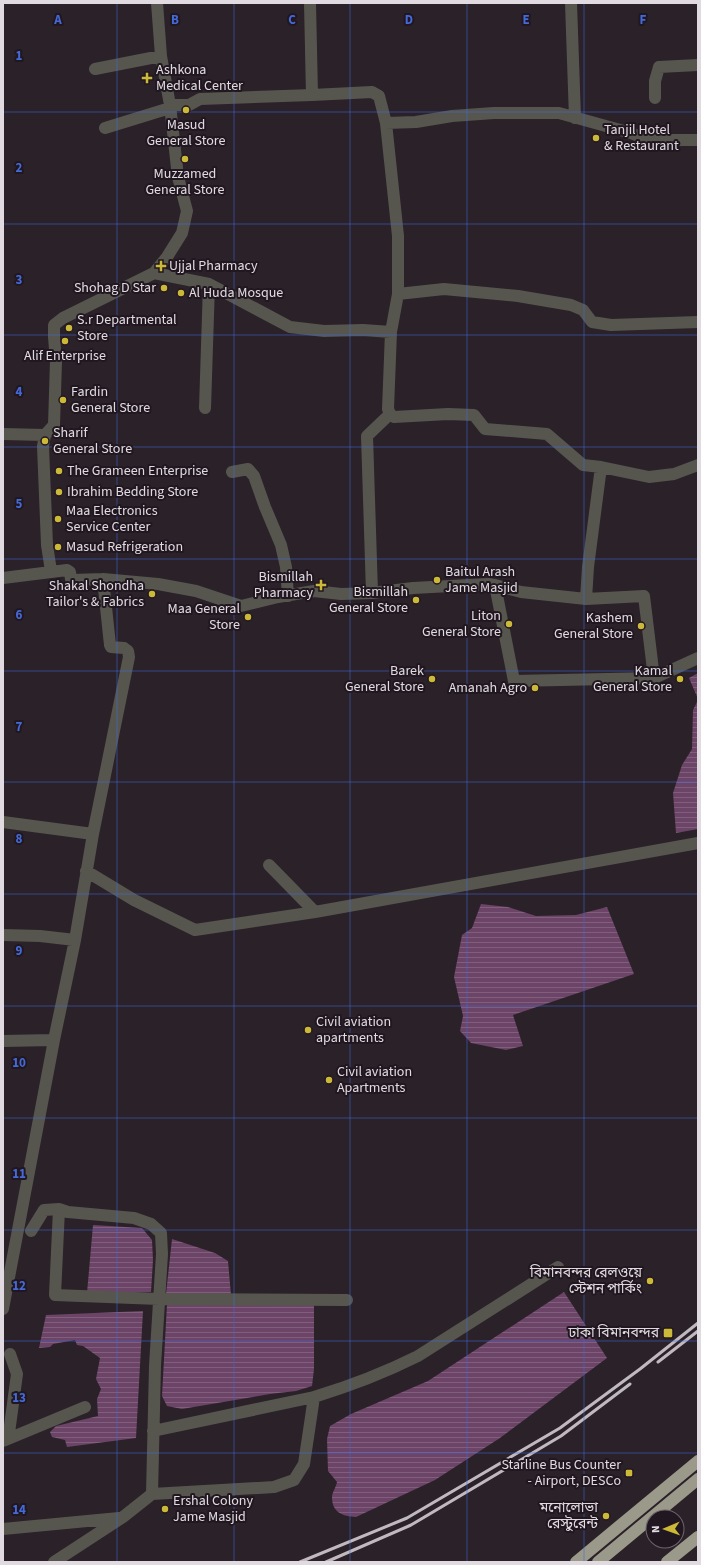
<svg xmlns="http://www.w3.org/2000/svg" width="701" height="1565" font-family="'Source Sans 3','Noto Sans Bengali',sans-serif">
	<defs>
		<pattern id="water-rules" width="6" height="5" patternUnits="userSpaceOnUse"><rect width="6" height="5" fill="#6b4467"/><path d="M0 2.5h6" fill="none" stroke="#805e7c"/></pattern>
	</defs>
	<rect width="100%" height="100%" fill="#2b2129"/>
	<path fill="url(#water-rules)" d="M698,673V699L689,678Z
		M698,700V829L676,833L673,793L682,765L692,749L693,710Z
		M481,904L508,907L536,916L576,915L607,907L634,974L513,1015L523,1046L506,1050L471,1043L460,1031L463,1016L454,977L462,935L472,928Z
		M93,1225L142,1228L152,1240L153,1260L151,1292L87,1293Z
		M172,1239L215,1253L228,1261L231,1295L166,1294Z
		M564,1292L607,1358L500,1438L435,1480L356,1517C343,1516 332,1513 332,1497C332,1493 336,1487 337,1482L328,1471L327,1439L330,1426L351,1414L428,1381Z
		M167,1304L314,1305V1369L312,1386L296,1391L270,1394L182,1409L167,1406L162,1396Z
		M143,1311L136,1438L67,1447L65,1440L52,1437L50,1432L56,1426L98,1416L97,1399L101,1389L96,1379L100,1358L83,1346L77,1345L75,1340L53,1344L50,1347L39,1348L46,1315Z"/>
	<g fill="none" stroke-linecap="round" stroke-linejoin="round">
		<path stroke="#56564f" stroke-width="12" d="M310,3L312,95L372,92L379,96L386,123L398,236V294L391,332L388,409L390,414
			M571,3L575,118
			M95,69L161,56
			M655,98V81L659,67L698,65
			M170,105H189L200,99L312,95
			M386,123L416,122L452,116L494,113H559L631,133L648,140H698
			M105,128L170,108
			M154,273L209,284L290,327L324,331L363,330L391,332
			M398,294L444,289L518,296L571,305L583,310L592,322L611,325L698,322
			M205,408L209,284
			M390,414L394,417L448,414L474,415L485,429L547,434L583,465L601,467L649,477L674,474L698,465
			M3,434L45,435
			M232,472L248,469L254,476L265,507L281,545L286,567L288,596
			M51,571L47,545L43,446L45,435L54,425L56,361L54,337V325L63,318L154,273L167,257L182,233L187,211L178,177L170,105L161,56L157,3
			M3,578L67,570L70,572L71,579L72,580L103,579L158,584L196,591L241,606L278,597L314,591L341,594L372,593L413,588L488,584L495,585L521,592L586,599L644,596L654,678L698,658
			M495,585L514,681L654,678
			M372,593L367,436L390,414
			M586,599L588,567L601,467
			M3,822L93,834
			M269,865L315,912
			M86,871L134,900L195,930L315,912L698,843
			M3,935L40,936L75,940
			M3,1041L54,1040
			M59,1209L55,1295L159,1299L347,1300
			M31,1231L44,1210L59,1209L68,1212L134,1218L151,1224L161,1233L162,1254L155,1366L152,1494L123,1517L54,1562
			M3,1309L54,1040L75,940L93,834L129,657L128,651L124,648L111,647L110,645L103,579
			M153,1431L314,1397
			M3,1440L9,1433L17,1374L10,1354
			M3,1441L85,1407
			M152,1494L274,1487L294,1480L304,1464L314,1397C350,1386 384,1373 418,1356L558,1267
			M3,1529L119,1518"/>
		<path stroke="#9b998a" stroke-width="12" d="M576,1562L698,1461
			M598,1562L698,1479
			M667,1562L698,1537"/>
		<path stroke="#c0bac0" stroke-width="3" d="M658,1362L698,1331
			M300,1562L407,1518L560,1428L640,1369L698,1323
			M326,1562L411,1525L561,1436L630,1384"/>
	</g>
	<path fill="none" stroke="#446ada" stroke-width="1" stroke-opacity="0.55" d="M117,3V1562M234,3V1562M350,3V1562M467,3V1562M584,3V1562M3,112H698M3,224H698M3,335H698M3,447H698M3,559H698M3,671H698M3,782H698M3,894H698M3,1006H698M3,1118H698M3,1230H698M3,1341H698M3,1453H698"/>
	<g fill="#cdb938" stroke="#211720" stroke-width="1.5">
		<path d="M145 72h4v4h4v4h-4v4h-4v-4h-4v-4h4z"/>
		<circle cx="186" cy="110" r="4"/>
		<circle cx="596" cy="138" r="4"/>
		<circle cx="185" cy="159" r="4"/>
		<path d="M159 260h4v4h4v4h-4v4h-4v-4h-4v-4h4z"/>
		<circle cx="164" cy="288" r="4"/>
		<circle cx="181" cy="293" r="4"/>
		<circle cx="69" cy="328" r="4"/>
		<circle cx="65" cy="341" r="4"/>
		<circle cx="63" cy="400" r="4"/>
		<circle cx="45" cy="441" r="4"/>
		<circle cx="59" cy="471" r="4"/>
		<circle cx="59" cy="492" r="4"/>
		<circle cx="58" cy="519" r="4"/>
		<circle cx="58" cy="547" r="4"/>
		<circle cx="437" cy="580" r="4"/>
		<path d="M319 579h4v4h4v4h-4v4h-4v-4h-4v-4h4z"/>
		<circle cx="152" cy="594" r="4"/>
		<circle cx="416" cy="600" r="4"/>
		<circle cx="248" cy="617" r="4"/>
		<circle cx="509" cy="624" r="4"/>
		<circle cx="641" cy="626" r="4"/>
		<circle cx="432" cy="679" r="4"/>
		<circle cx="680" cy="679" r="4"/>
		<circle cx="535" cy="688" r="4"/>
		<circle cx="308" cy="1030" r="4"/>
		<circle cx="329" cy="1080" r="4"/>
		<circle cx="650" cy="1281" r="4"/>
		<rect x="663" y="1328" width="10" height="10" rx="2"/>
		<rect x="625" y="1469" width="8" height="8" rx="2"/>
		<circle cx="165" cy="1509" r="4"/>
		<circle cx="606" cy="1516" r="4"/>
	</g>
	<g text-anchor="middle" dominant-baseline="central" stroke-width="4" stroke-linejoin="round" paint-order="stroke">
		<g font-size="14" fill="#e1dbe1" stroke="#211720" text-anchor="start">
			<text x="156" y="70">Ashkona<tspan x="156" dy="16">Medical Center</tspan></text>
			<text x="186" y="125" text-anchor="middle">Masud<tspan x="186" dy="16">General Store</tspan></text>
			<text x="604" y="130">Tanjil Hotel<tspan x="604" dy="16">&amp; Restaurant</tspan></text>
			<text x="185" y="174" text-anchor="middle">Muzzamed<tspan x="185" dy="16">General Store</tspan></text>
			<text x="169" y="266">Ujjal Pharmacy</text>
			<text x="156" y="288" text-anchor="end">Shohag D Star</text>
			<text x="189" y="293">Al Huda Mosque</text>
			<text x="77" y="320">S.r Departmental<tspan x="77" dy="16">Store</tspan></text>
			<text x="65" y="356" text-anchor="middle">Alif Enterprise</text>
			<text x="71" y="392">Fardin<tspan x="71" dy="16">General Store</tspan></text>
			<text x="53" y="433">Sharif<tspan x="53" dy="16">General Store</tspan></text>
			<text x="67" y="471">The Grameen Enterprise</text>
			<text x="67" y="492">Ibrahim Bedding Store</text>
			<text x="66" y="511">Maa Electronics<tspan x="66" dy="16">Service Center</tspan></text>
			<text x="66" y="547">Masud Refrigeration</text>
			<text x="445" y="572">Baitul Arash<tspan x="445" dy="16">Jame Masjid</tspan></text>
			<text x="313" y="577" text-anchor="end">Bismillah<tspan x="313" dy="16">Pharmacy</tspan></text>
			<text x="144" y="586" text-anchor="end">Shakal Shondha<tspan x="144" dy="16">Tailor's &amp; Fabrics</tspan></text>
			<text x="408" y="592" text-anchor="end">Bismillah<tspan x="408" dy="16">General Store</tspan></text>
			<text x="240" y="609" text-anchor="end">Maa General<tspan x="240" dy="16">Store</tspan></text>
			<text x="501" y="616" text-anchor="end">Liton<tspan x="501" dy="16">General Store</tspan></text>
			<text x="633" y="618" text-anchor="end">Kashem<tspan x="633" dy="16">General Store</tspan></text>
			<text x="424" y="671" text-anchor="end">Barek<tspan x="424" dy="16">General Store</tspan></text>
			<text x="672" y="671" text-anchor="end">Kamal<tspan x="672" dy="16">General Store</tspan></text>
			<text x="527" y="688" text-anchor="end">Amanah Agro</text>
			<text x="316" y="1022">Civil aviation<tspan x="316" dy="16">apartments</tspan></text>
			<text x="337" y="1072">Civil aviation<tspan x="337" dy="16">Apartments</tspan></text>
			<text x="642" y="1273" text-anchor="end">বিমানবন্দর রেলওয়ে<tspan x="642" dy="16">স্টেশন পার্কিং</tspan></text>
			<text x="659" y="1333" text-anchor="end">ঢাকা বিমানবন্দর</text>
			<text x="621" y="1465" text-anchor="end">Starline Bus Counter<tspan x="621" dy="16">- Airport, DESCo</tspan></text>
			<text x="173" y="1501">Ershal Colony<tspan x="173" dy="16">Jame Masjid</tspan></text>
			<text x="598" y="1508" text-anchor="end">মনোলোভা<tspan x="598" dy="16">রেস্টুরেন্ট</tspan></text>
		</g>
	</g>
	<g font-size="13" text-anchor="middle" font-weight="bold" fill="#446ada" stroke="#211720" stroke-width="4" stroke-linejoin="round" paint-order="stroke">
		<text x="58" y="24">A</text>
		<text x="175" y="24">B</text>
		<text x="292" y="24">C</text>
		<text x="409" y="24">D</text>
		<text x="526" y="24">E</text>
		<text x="643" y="24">F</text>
		<text x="19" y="60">1</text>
		<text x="19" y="172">2</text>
		<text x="19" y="284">3</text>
		<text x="19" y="396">4</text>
		<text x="19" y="508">5</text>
		<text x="19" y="619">6</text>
		<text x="19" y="731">7</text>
		<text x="19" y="843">8</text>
		<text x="19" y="955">9</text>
		<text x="19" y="1067">10</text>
		<text x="19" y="1178">11</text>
		<text x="19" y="1290">12</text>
		<text x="19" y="1402">13</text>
		<text x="19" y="1514">14</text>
	</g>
	<rect width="701" height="1565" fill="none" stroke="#e1dbe1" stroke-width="8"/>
	<g transform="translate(665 1529) rotate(268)"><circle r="19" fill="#211720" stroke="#6e656d"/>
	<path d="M0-3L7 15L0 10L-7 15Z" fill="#cdb938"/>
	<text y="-6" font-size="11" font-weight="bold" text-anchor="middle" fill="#e1dbe1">N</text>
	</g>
</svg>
